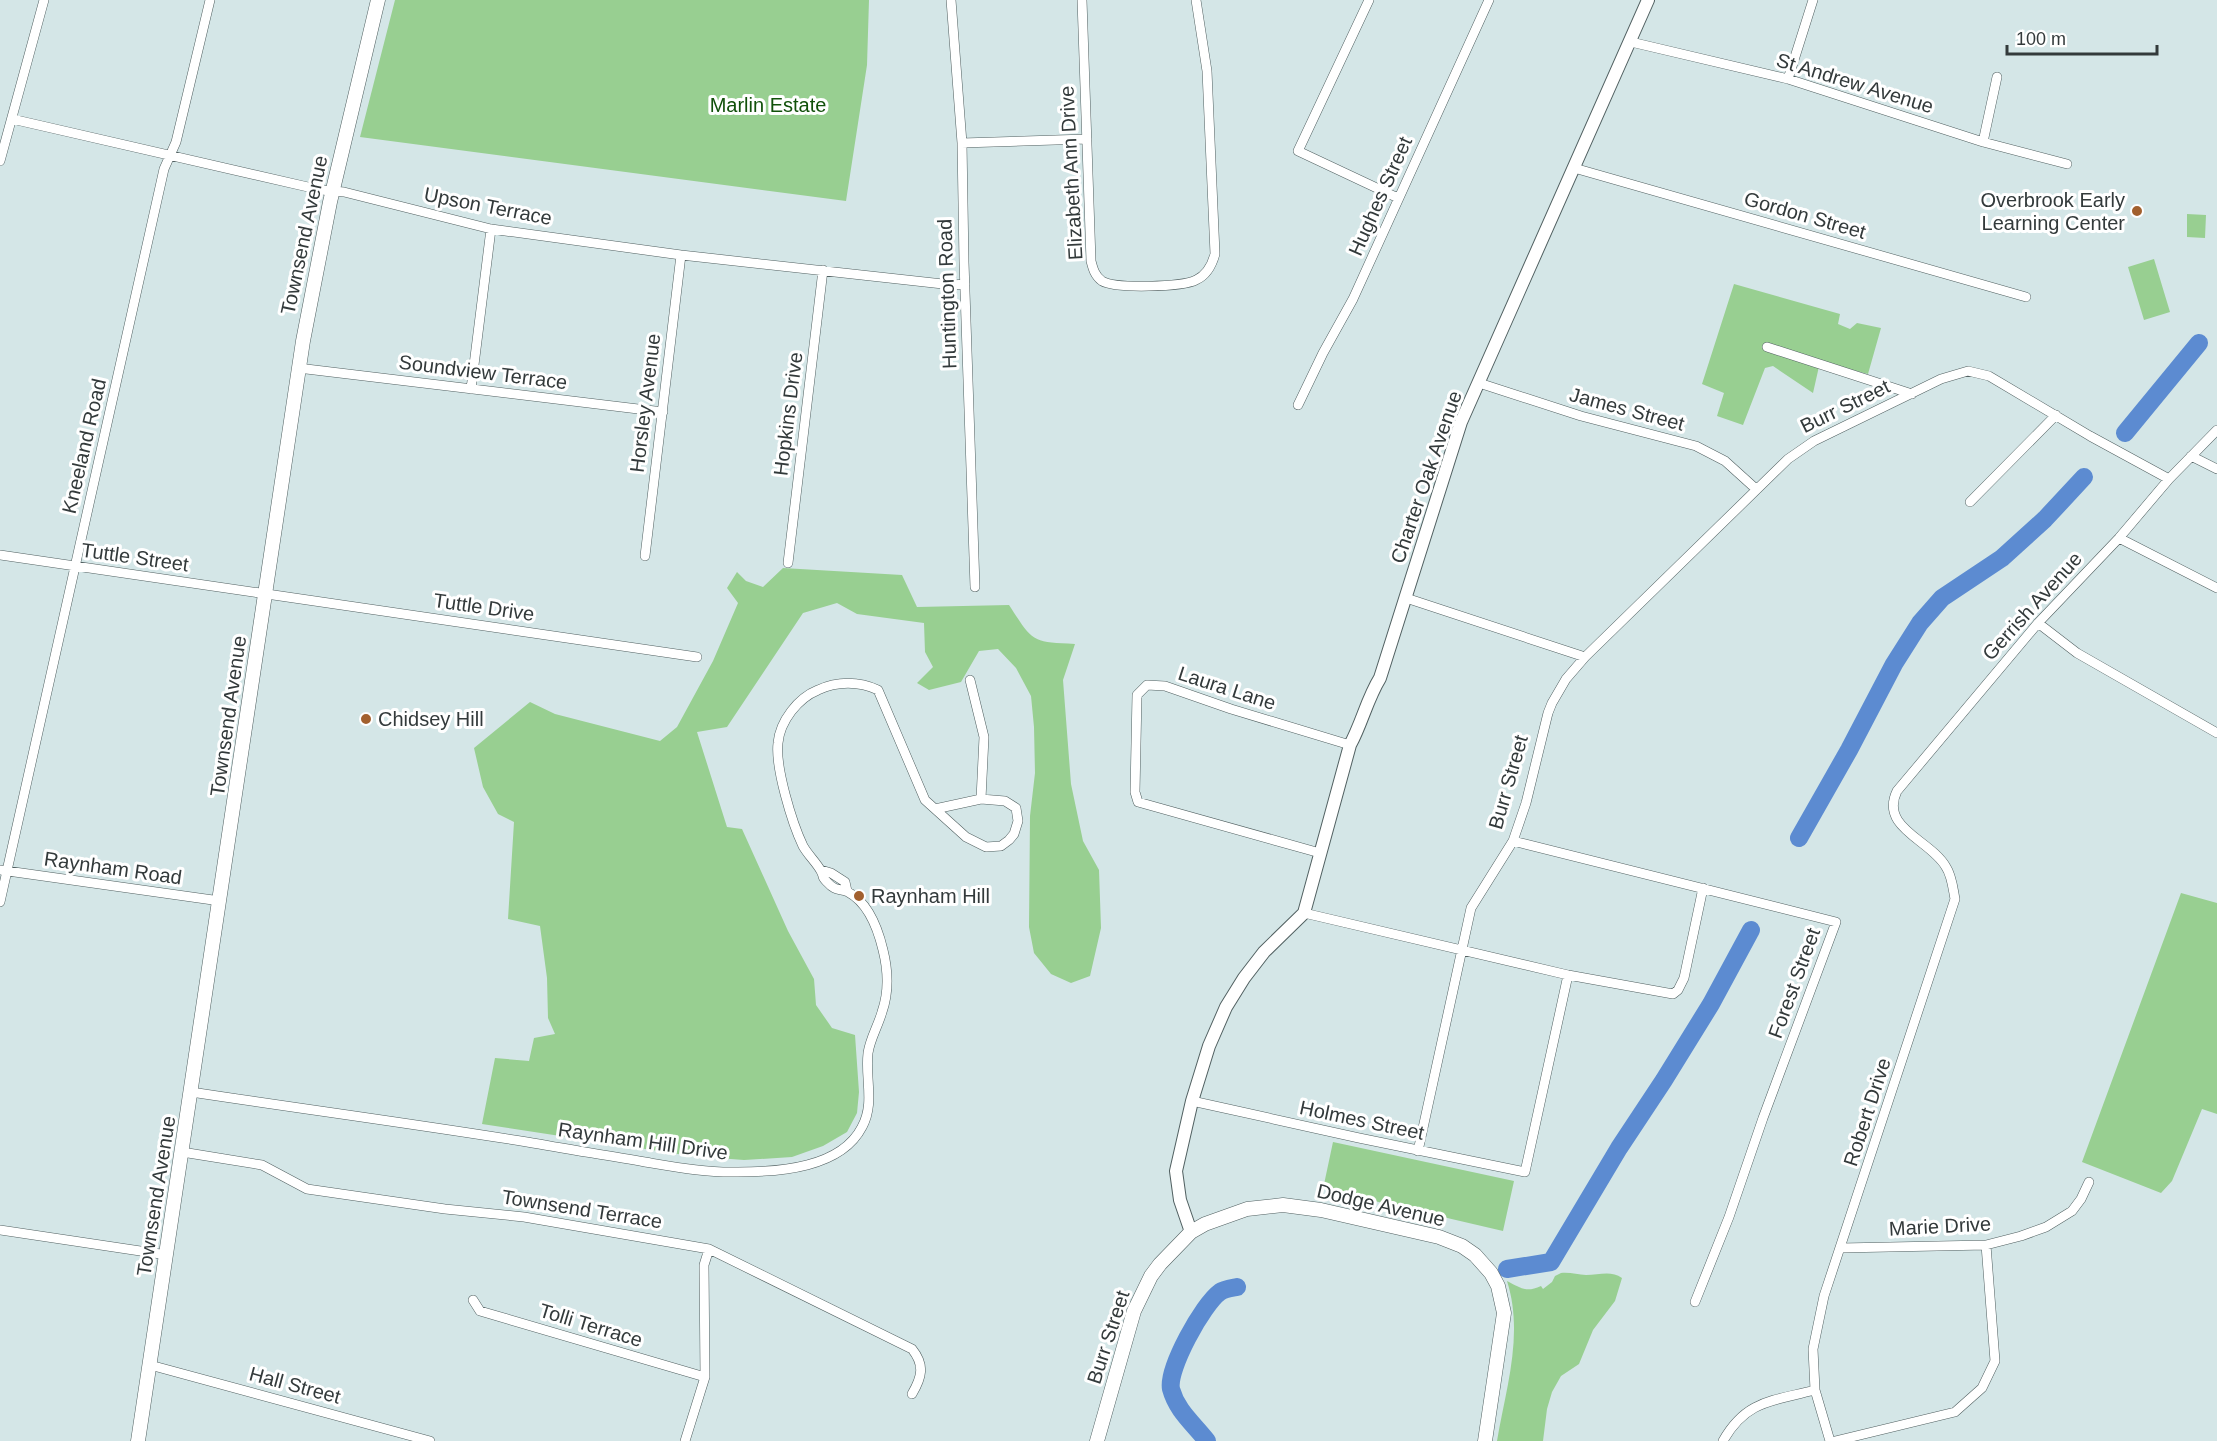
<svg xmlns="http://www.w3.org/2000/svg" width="2217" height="1441" font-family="Arial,sans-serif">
	<rect width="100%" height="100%" fill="#d4e6e7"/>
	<path fill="#98cf91" d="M395,0H869L867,65L846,201L360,137Z
		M2187,214L2206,215L2205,238L2187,237Z
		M2154,259L2170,312L2144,320L2128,267Z
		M1734,284L1840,314L1838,324L1850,329L1857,323L1881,328L1868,374L1820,362L1813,393L1773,366L1765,368L1743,425L1717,416L1724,393L1702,384Z
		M783,568L902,575L917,607L1009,605C1033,642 1031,642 1075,644L1063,680L1071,784L1083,841L1099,870L1101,928L1090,976L1071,983L1051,974L1034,953L1029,927L1030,816L1035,773L1034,727L1031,696L1016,668L998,649L979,651L961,682L929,690L917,683L933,667L925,652L924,623L857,614L837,603L803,613L727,727L697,732L727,827L742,829L788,931L814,979L816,1005L832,1028L855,1035L859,1092L857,1113L847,1132L823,1146L792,1157L744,1160L691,1156L482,1124L495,1058L529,1061L534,1038L555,1034L548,1018L547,978L540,926L508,919L514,822L498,814L483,787L474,748L530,702L555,714L660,741L677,727L713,661L738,603L727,588L737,572L746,581L763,587Z
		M2181,893L2217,903V1114L2202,1109L2172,1181L2161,1193L2082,1162Z
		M1333,1142L1514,1181L1503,1231L1323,1189Z
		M1561,1273C1570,1272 1578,1275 1586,1275C1599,1275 1611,1270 1622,1278L1615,1301L1593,1330L1579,1364L1561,1376L1552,1392L1547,1409L1543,1441H1497C1506,1388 1524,1334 1507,1281C1521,1288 1526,1293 1541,1286L1543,1289L1552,1282L1555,1276Z"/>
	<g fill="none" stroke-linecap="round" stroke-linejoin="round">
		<path stroke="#5c8bd1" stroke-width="18" d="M2125,433L2199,343
			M1799,838L1849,750L1894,664L1920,623L1942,598L2002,558L2045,519L2084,477
			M1507,1269L1551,1262L1619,1148L1664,1080L1711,1004L1751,930
			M1207,1441C1193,1423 1177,1411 1171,1389C1167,1369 1203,1304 1220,1292C1224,1289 1232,1288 1237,1287"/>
		<defs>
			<path id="minor" d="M951,0L962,143L964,262L975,587
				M1082,0L1091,261C1093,269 1095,276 1102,281C1115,289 1182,287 1196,280C1207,275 1212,265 1215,254L1207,71L1196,0
				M1369,0L1298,151L1398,198
				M1631,42L1788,79L1983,142L2067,164
				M1788,79L1813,0
				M12,119L321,190L344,192L491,229L681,255L952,285L965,284
				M1983,142L1997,77
				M962,143L1087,139
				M0,161L44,0
				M1574,168L2026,297
				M1767,347L1912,394
				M298,368L663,412
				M1479,383L1581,416L1696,446L1725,461L1756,489
				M471,389L491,229
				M1298,405L1323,353L1353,299L1489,0
				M2191,456L2217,469
				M1970,502L2056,415
				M2119,538L2217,588
				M0,555L697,657
				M645,556L681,255
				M788,563L823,270
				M1406,598L1585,657
				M2038,623L2077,653L2217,733
				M935,809L981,799
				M1513,841L1836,922L1763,1118L1729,1217L1695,1302
				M1320,853L1138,802L1135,792L1137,695L1147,685L1165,686L1231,709L1350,745
				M0,870L220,901
				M821,870L831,873L845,882L847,891
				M0,902L164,169L176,142L210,0
				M1304,913L1568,975L1673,994L1678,990L1684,978L1703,888
				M191,1092C303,1109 415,1124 527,1142C566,1149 605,1155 645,1162C675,1167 707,1173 738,1172C779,1172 841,1168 862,1127C875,1103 865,1079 868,1053C870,1039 878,1026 882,1012C889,992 888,970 883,950C878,929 869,903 848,892C839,888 836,892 827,882C821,876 825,879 821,871C816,862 808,855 803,846C792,823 775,767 778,743C780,721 798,698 818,690C837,681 859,681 878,690L925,800L966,837L986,847L1001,846L1009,840L1014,834L1018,821L1016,808L1005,801L981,799L984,737L970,680
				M1192,1101L1359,1138L1525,1172L1568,975
				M1418,1151L1471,908L1513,841L1526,803L1548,713L1552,703L1566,679L1585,657L1788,459L1814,441L1941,379L1968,371L1989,376L2090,436L2169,479
				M182,1152L262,1165L307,1189L445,1209L524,1217L709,1249L912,1349C925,1365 922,1377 912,1394
				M0,1230L167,1255
				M1841,1248L1986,1245L2021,1236L2046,1227L2072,1211L2081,1199L2089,1182
				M473,1300L480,1311L705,1377
				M150,1365L430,1441
				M685,1441L705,1377L704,1265L709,1249
				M1723,1441C1746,1400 1773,1401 1815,1390
				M1830,1441L1815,1390L1813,1349L1824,1296L1955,899C1953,889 1952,876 1946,867C1931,840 1879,828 1897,791L2038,623L2119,538L2169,479L2217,430
				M1835,1441L1955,1412L1982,1388L1995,1361L1986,1245"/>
			<path id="tertiary" d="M1191,1232L1180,1200L1176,1171L1192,1101L1209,1046L1226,1007L1244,978L1264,952L1304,913L1350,745C1362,723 1367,699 1380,678L1461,422L1648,0"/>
			<path id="secondary" d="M138,1441L303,341L330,202L378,0
				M1097,1441L1134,1311L1151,1276L1160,1264L1191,1232L1205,1224L1247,1209L1283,1205L1321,1210L1439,1237L1462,1246L1475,1255L1491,1273L1498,1286L1504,1313L1485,1441"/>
		</defs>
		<use href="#minor" stroke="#516061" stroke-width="10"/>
		<use href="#tertiary" stroke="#516061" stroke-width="14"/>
		<use href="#secondary" stroke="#516061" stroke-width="15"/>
		<use href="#minor" stroke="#fff" stroke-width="9"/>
		<use href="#tertiary" stroke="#fff" stroke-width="12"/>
		<use href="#secondary" stroke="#fff" stroke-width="14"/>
	</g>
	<g fill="#a2602e" stroke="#fff" stroke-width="2">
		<circle cx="2137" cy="211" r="6"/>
		<circle cx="366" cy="719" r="6"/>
		<circle cx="859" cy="896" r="6"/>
	</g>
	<g text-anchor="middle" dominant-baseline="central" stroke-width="6" stroke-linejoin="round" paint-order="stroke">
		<g font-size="20" fill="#333a3b" stroke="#fff">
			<text transform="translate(1855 83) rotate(17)">St Andrew Avenue</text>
			<text transform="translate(1071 173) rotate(-93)">Elizabeth Ann Drive</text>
			<text transform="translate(1380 196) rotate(-66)">Hughes Street</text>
			<text transform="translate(488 206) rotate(11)">Upson Terrace</text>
			<text transform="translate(1805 215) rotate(16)">Gordon Street</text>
			<text transform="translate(304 235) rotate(-78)">Townsend Avenue</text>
			<text transform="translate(947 294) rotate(-92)">Huntington Road</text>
			<text transform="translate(483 372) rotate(7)">Soundview Terrace</text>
			<text transform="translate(645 403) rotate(-83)">Horsley Avenue</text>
			<text transform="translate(1845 406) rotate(-26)">Burr Street</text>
			<text transform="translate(1627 409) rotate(15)">James Street</text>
			<text transform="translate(788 414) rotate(-83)">Hopkins Drive</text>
			<text transform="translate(84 446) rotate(-77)">Kneeland Road</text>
			<text transform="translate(1426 477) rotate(-71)">Charter Oak Avenue</text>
			<text transform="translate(135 557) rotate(8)">Tuttle Street</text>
			<text transform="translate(2032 606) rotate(-48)">Gerrish Avenue</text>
			<text transform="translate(484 607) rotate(8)">Tuttle Drive</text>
			<text transform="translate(1227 688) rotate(18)">Laura Lane</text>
			<text transform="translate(228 716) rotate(-82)">Townsend Avenue</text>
			<text transform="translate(1508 782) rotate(-74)">Burr Street</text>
			<text transform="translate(113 868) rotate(8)">Raynham Road</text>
			<text transform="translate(1794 983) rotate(-70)">Forest Street</text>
			<text transform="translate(1867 1112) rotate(-72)">Robert Drive</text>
			<text transform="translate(1362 1120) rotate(12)">Holmes Street</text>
			<text transform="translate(643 1141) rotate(8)">Raynham Hill Drive</text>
			<text transform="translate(156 1196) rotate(-81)">Townsend Avenue</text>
			<text transform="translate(1381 1205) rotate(13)">Dodge Avenue</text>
			<text transform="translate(582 1209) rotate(9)">Townsend Terrace</text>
			<text transform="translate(1940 1226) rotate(-3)">Marie Drive</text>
			<text transform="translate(591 1325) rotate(17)">Tolli Terrace</text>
			<text transform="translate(1108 1337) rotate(-72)">Burr Street</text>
			<text transform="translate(295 1385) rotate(15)">Hall Street</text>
		</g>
		<g font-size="20" fill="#11510a" stroke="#fff">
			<text x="768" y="105">Marlin Estate</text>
		</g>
		<g font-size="20" fill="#333a3b" stroke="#fff" text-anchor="start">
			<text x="2125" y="200" text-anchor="end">Overbrook Early<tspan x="2125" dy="23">Learning Center</tspan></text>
			<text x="378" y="719">Chidsey Hill</text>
			<text x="871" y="896">Raynham Hill</text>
		</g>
	</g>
	<path d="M2007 45v9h150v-9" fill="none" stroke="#333a3b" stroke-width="3"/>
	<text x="2016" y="45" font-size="18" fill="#333a3b" stroke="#ffffff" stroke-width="4.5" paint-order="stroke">100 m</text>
</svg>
